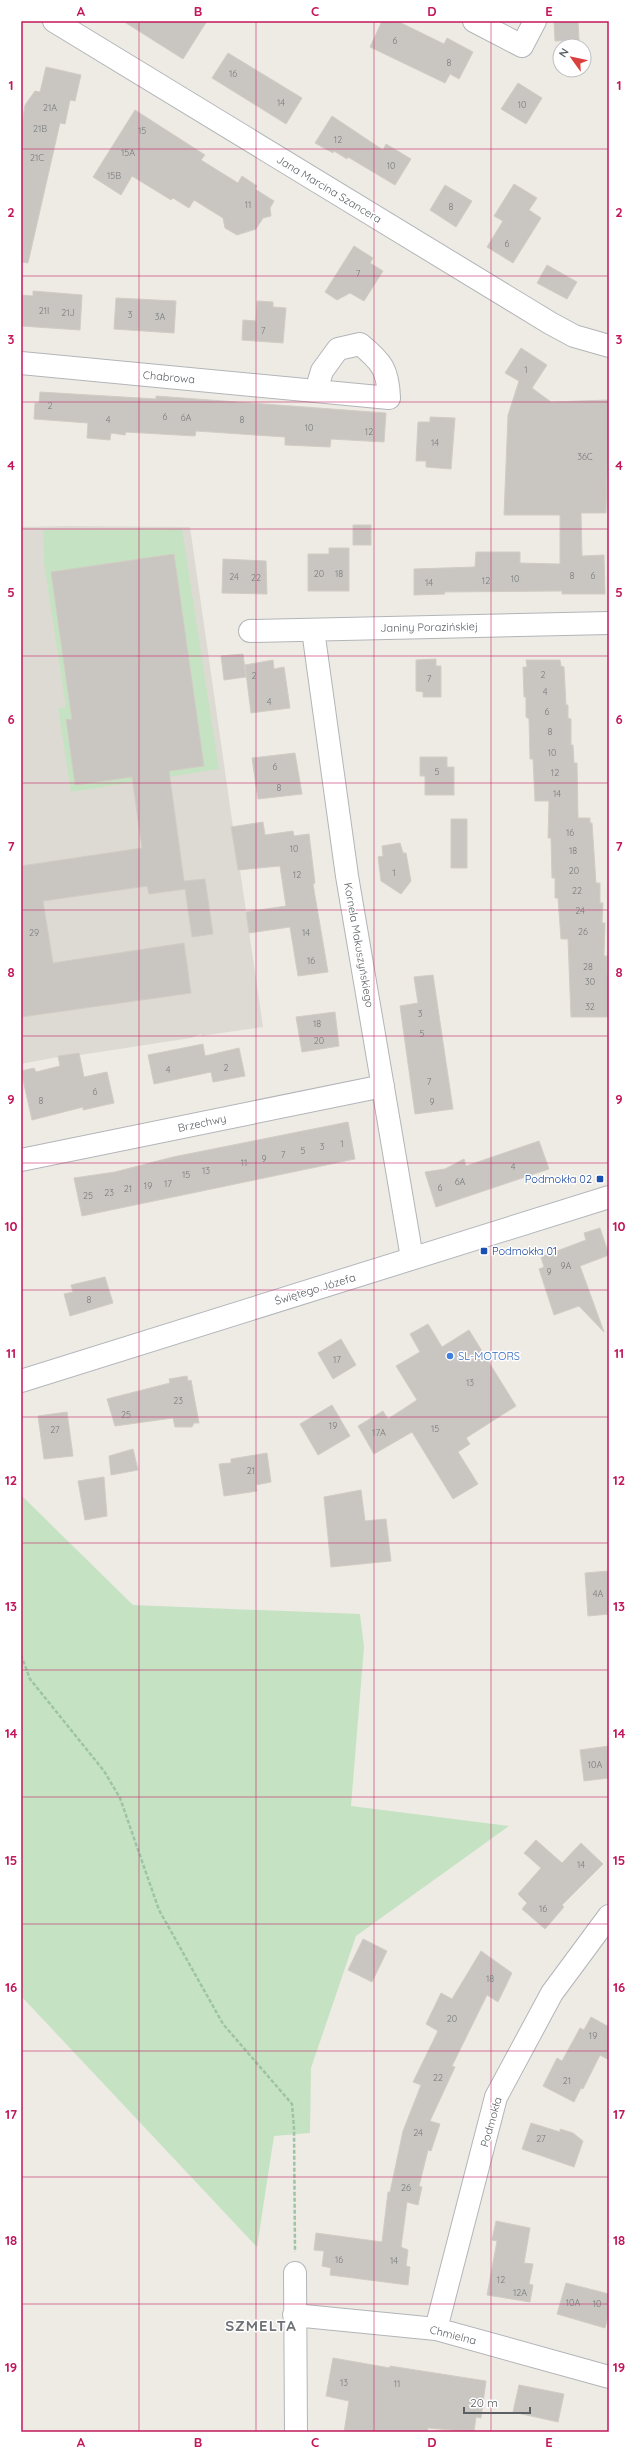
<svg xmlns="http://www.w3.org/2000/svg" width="630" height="2453" font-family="Quicksand,sans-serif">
	<rect width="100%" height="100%" fill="#eeebe5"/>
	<path fill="#dddad3" d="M67,526L190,527L233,827L231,828L234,847L238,870H240L263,1027L201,1036V1034L191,1038L80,1055L79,1053L21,1064V527Z"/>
	<path fill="#c5e3c3" d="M182,529L219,769L71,792L58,708L66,707L44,563L43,530Z
		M21,1495L133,1605L360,1614L364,1647L351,1806L509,1826L356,1936L311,2068L310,2133L274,2136L257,2247L21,1996Z"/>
	<path fill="#c9c6c2" stroke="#d2ccc3" d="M123,21H207L183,59Z
		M382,21H397L444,44L447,38L473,52L459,79L450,74L445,83L370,47Z
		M554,21H578L579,40L555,41Z
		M228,53L302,98L286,124L212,78Z
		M46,67L81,75L75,101L70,100L65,124L60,123L28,263L21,262V131L25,105L35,91L40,92Z
		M518,83L542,98L526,124L501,109Z
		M135,110L205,155L201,160L238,183L242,176L257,186L255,189L274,201L270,208L271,216L263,218L256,229L237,235L225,228L223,218L194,200L189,208L173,198L171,200L132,176L121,195L93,177Z
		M332,116L383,150L386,144L411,159L395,185L348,157L347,159L334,151L333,153L315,143Z
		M514,184L537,198L529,210L541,218L513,263L487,247L503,221L494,216Z
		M445,185L472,201L456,227L430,210Z
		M354,246L373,258L370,263L383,271L364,301L350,293L337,300L325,292Z
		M547,265L577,282L567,299L537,283Z
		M33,291L82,295L80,330L21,326V295L33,296Z
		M116,298L176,301L174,333L114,329Z
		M257,301L273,302V307L286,308L283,343L242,340L243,320L256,321Z
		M521,348L547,365L532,388L551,402L609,400L606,513H581L582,556L604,555L605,594H562V591L444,592L445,594L414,595V569L475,567L476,552H520V563L560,564V515H504L508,415L519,381L505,373Z
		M40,392L156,399V396L386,413L384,442L331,439L330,447L285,445V437L196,431L195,436L126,432L125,435L111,433L110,440L87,438L88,423L34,419L35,403H39Z
		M430,417L455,418L451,469L426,467V461H416L418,422H430Z
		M353,525H371V545H353Z
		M329,548H349V591H308V554H329Z
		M174,554L204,766L169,771L184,881L205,879L213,934L192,937L185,889L149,894L147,886L43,901L53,963L184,943L191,993L21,1017V866L142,848L132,777L75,785L66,719L72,720L51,572Z
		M223,559L266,561L267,594L222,593Z
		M243,654L246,677L224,680L221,656Z
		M436,659V666H441V697H423V692L416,691V660Z
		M273,660L274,669L284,667L290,708L251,713L245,665Z
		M526,660H560L561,666L564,667L566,705H568V718L571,719V745H573L574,763H577L578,818H590V823H592L596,883H600V903H603L602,923H605L604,956H607V975H609V1017H571L568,939H561L558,898H555V878H552L551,838H548L549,801H535L533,759H530L529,719L526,717V697H524L523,667H527Z
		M295,753L302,794L258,799L252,758Z
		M420,757H447V767H454V795H425V776H420Z
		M451,819H467V868H451Z
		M263,822L265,835L293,831L294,836L309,834L315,883L313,884L328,972L298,976L290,927L249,933L246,912L286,906L280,866L238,870L231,827Z
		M400,843L403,853H406L411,881L401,894L381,881L378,857L383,856L382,846Z
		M433,975L453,1109L415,1114L400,1006L418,1003L414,977Z
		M335,1012L339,1046L302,1052L296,1017Z
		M203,1044L205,1056L239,1048L245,1076L213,1082L211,1072L154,1084L148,1055Z
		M79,1053L84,1077L107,1072L114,1103L83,1110V1107L32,1120L21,1071L34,1068L36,1072L60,1066L58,1056Z
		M348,1122L355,1159L82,1216L74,1178L115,1172L173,1157Z
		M539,1141L549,1169L436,1207L425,1172L445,1169L464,1159L466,1166Z
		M600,1228L609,1255L580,1266L604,1332L579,1306L554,1315L539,1269L544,1267L541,1257L586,1240L584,1233Z
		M105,1277L113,1303L70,1316L64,1294L73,1292L71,1285Z
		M428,1324L442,1347L469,1330L516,1406L466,1438L470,1444L458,1452L478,1484L453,1499L412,1432L374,1454L358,1426L383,1411L388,1419L417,1400L396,1366L420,1352L410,1334Z
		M341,1339L356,1365L333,1379L318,1353Z
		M187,1376L188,1381L191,1380L199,1423H194L192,1427H175L173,1418L115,1426L107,1399L170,1383L169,1379Z
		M332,1405L350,1436L318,1455L300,1424Z
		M67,1412L73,1456L44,1459L38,1416Z
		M133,1449L138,1470L111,1475L109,1456Z
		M267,1453L271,1482L256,1485L257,1491L224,1496L219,1464L231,1463V1459Z
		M104,1477L107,1516L85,1520L78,1481Z
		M361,1490L365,1521L386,1519L391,1561L331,1567L324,1497Z
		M609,1571V1614L588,1616L585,1573Z
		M609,1746V1778L584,1781L580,1750Z
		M536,1840L562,1863L581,1843L603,1864L562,1905L564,1907L545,1929L522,1909L527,1903L518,1894L541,1868L524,1853Z
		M363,1939L387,1951L372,1982L348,1970Z
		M481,1951L512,1973L498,2002L487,1995L452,2066L455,2067L430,2121L440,2124L431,2151L428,2150L419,2186L422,2187L418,2205L407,2202L401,2247L408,2250L406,2266L410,2267L408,2285L330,2275L331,2268L322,2266L324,2251L314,2250L316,2233L382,2242L388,2192H390L403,2131L421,2085L413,2082L438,2031L426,2024L441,1993L452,1999Z
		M591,2017L609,2027V2060L600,2055L583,2089L581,2088L574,2102L543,2086L557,2058L562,2061L580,2028L584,2030Z
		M531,2123L560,2132V2129L573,2133L583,2141L574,2167L522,2149Z
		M496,2221L530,2228L524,2263L533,2264L529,2284L533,2285L530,2302L487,2295L497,2241L492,2240Z
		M566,2283L609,2294V2312L605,2328L557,2314Z
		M333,2358L390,2368V2366L486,2381L481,2418L476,2417L474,2432L428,2428L427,2432H344L349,2401L326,2396Z
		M519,2385L564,2394L558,2422L513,2412Z"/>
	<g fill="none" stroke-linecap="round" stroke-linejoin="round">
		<defs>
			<path id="street" d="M54,21L550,323L574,336L609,346
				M474,21L522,46L535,21
				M21,363L389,398C388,370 382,362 360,344L338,349L322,371L316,391
				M313,630L347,876L412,1258
				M250,631L609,623
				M21,1160L383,1086
				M295,2273L296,2432
				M294,2315L436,2329L609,2377
				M436,2329L496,2097L552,1993L609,1916"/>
			<path id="secondary" d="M21,1381L609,1197"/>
		</defs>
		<use href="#street" stroke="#b2b5b8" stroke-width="24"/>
		<use href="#secondary" stroke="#b3b7bb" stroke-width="24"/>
		<path stroke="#9dc4a5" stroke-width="2.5" stroke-dasharray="4 2" stroke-linecap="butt" d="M21,1655L30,1679L104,1771L120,1798L159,1910L223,2024L292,2104L294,2128L295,2252"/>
		<use href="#street" stroke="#fff" stroke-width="22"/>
		<use href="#secondary" stroke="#fff" stroke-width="22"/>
	</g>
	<path fill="none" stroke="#c2185b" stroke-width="1" stroke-opacity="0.55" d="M139,21V2432M256,21V2432M374,21V2432M491,21V2432M21,149H609M21,276H609M21,402H609M21,529H609M21,656H609M21,783H609M21,910H609M21,1036H609M21,1163H609M21,1290H609M21,1417H609M21,1543H609M21,1670H609M21,1797H609M21,1924H609M21,2051H609M21,2177H609M21,2304H609"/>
	<g fill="#1a4fb4" stroke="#fff" stroke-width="1.5">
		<rect x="596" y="1175" width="8" height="8" rx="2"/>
		<rect x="480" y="1247" width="8" height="8" rx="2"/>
	</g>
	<circle fill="#3f7fe0" stroke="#fff" stroke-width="1.5" cx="450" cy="1356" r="4"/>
	<g text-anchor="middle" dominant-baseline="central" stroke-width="3" stroke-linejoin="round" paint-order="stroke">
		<g font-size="9" fill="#777a7c">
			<text x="395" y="40">6</text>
			<text x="449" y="62">8</text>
			<text x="233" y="73">16</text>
			<text x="281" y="102">14</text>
			<text x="522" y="104">10</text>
			<text x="50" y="107">21A</text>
			<text x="40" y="128">21B</text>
			<text x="142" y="130">15</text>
			<text x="338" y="139">12</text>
			<text x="128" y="152">15A</text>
			<text x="37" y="157">21C</text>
			<text x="391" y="165">10</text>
			<text x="114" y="175">15B</text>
			<text x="248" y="204">11</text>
			<text x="451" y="206">8</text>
			<text x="507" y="243">6</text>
			<text x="358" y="273">7</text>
			<text x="44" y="310">21I</text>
			<text x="68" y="312">21J</text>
			<text x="130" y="314">3</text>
			<text x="160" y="316">3A</text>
			<text x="263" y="330">7</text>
			<text x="526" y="369">1</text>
			<text x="50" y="405">2</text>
			<text x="165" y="416">6</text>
			<text x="186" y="417">6A</text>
			<text x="108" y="419">4</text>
			<text x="242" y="419">8</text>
			<text x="309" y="427">10</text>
			<text x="369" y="431">12</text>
			<text x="435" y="442">14</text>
			<text x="585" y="456">36C</text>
			<text x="319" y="573">20</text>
			<text x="339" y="573">18</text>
			<text x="572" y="575">8</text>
			<text x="593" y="575">6</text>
			<text x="234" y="576">24</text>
			<text x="256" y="577">22</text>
			<text x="515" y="578">10</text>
			<text x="486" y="580">12</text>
			<text x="429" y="582">14</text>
			<text x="543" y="674">2</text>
			<text x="254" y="675">2</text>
			<text x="429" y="678">7</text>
			<text x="545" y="691">4</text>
			<text x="269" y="701">4</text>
			<text x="547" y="711">6</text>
			<text x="550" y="731">8</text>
			<text x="552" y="752">10</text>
			<text x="275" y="766">6</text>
			<text x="437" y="771">5</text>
			<text x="555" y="772">12</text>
			<text x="279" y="787">8</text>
			<text x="557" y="793">14</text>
			<text x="570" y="832">16</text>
			<text x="294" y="848">10</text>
			<text x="573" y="850">18</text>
			<text x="574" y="870">20</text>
			<text x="394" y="872">1</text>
			<text x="297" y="874">12</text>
			<text x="577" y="890">22</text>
			<text x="580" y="910">24</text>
			<text x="583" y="931">26</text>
			<text x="34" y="932">29</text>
			<text x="306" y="932">14</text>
			<text x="311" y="960">16</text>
			<text x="588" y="966">28</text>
			<text x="590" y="981">30</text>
			<text x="590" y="1006">32</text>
			<text x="420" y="1013">3</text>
			<text x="317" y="1023">18</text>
			<text x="422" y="1033">5</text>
			<text x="319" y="1040">20</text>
			<text x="226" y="1067">2</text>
			<text x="168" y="1069">4</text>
			<text x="429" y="1081">7</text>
			<text x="95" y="1091">6</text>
			<text x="41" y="1100">8</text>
			<text x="432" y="1101">9</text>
			<text x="342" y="1143">1</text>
			<text x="322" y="1146">3</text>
			<text x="303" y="1150">5</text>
			<text x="283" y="1154">7</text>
			<text x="264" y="1158">9</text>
			<text x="244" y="1162">11</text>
			<text x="513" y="1166">4</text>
			<text x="206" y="1170">13</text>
			<text x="186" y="1174">15</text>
			<text x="460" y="1181">6A</text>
			<text x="168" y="1183">17</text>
			<text x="148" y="1185">19</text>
			<text x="440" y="1187">6</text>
			<text x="128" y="1188">21</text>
			<text x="109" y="1192">23</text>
			<text x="88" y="1195">25</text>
			<text x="566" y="1265">9A</text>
			<text x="549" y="1271">9</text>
			<text x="89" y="1299">8</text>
			<text x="337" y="1359">17</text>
			<text x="470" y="1382">13</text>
			<text x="178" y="1400">23</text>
			<text x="126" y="1414">25</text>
			<text x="333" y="1425">19</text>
			<text x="435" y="1428">15</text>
			<text x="55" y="1429">27</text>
			<text x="379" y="1432">17A</text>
			<text x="251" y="1470">21</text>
			<text x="598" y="1593">4A</text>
			<text x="595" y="1764">10A</text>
			<text x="581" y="1864">14</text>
			<text x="543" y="1908">16</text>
			<text x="490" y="1978">18</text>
			<text x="452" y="2018">20</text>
			<text x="593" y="2035">19</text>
			<text x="438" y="2077">22</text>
			<text x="567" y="2080">21</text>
			<text x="418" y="2132">24</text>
			<text x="541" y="2138">27</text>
			<text x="406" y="2187">26</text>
			<text x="339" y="2259">16</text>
			<text x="394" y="2260">14</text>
			<text x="501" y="2279">12</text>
			<text x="520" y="2292">12A</text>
			<text x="573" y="2302">10A</text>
			<text x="597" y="2303">10</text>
			<text x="344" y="2382">13</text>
			<text x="397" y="2383">11</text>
		</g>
		<g font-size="11" fill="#5c6064" stroke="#fff">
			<text transform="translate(329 189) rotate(31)">Jana Marcina Szancera</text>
			<text transform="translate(169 377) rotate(5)">Chabrowa</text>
			<text transform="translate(429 627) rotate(-1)">Janiny Porazińskiej</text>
			<text transform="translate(359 945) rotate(80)">Kornela Makuszyńskiego</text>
			<text transform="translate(202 1123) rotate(-12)">Brzechwy</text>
			<text transform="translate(315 1289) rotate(-17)">Świętego Józefa</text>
			<text transform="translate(491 2122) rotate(-74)">Podmokła</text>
			<text transform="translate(453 2335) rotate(14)">Chmielna</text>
		</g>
		<g font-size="11" fill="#164399" stroke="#fff" text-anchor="end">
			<text x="592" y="1179">Podmokła 02</text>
			<text x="492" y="1251" text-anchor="start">Podmokła 01</text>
		</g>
		<g font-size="11" fill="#366cbe" stroke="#fff" text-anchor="start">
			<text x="458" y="1356">SL-MOTORS</text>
		</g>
		<g font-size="15" font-weight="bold" letter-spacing="1" fill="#6e7276" stroke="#fff">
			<text x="261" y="2325">SZMELTA</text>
		</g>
	</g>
	<rect width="630" height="2453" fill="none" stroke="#ffffff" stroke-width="44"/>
	<g transform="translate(572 58) rotate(303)"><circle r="19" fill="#ffffff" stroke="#bebfc1"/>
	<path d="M0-3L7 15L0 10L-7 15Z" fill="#da413e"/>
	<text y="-6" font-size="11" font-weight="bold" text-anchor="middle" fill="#5c6064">N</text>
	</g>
	<path d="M464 2407v6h66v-6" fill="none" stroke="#5c6064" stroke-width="2"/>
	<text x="470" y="2407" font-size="12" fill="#5c6064" stroke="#ffffff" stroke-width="3" paint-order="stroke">20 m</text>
	<rect x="22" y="22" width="586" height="2409" fill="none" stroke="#c2185b" stroke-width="1.5"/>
	<g font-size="13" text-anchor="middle" font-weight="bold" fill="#c2185b">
		<text x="81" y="16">A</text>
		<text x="198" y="16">B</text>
		<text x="315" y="16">C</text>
		<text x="432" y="16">D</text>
		<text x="549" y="16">E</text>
		<text x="11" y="90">1</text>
		<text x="619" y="90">1</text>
		<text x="11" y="217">2</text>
		<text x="619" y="217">2</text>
		<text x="11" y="344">3</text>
		<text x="619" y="344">3</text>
		<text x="11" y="470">4</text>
		<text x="619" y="470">4</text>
		<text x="11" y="597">5</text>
		<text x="619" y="597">5</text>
		<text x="11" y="724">6</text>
		<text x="619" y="724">6</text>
		<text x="11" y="851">7</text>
		<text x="619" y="851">7</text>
		<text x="11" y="977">8</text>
		<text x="619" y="977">8</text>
		<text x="11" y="1104">9</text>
		<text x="619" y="1104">9</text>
		<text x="11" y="1231">10</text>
		<text x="619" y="1231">10</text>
		<text x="11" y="1358">11</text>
		<text x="619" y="1358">11</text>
		<text x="11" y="1485">12</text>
		<text x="619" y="1485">12</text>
		<text x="11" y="1611">13</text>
		<text x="619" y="1611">13</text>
		<text x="11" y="1738">14</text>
		<text x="619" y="1738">14</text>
		<text x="11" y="1865">15</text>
		<text x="619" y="1865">15</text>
		<text x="11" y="1992">16</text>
		<text x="619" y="1992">16</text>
		<text x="11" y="2119">17</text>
		<text x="619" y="2119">17</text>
		<text x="11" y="2245">18</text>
		<text x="619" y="2245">18</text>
		<text x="11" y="2372">19</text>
		<text x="619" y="2372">19</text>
		<text x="81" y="2447">A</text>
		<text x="198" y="2447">B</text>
		<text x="315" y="2447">C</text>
		<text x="432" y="2447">D</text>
		<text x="549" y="2447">E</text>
	</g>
</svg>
